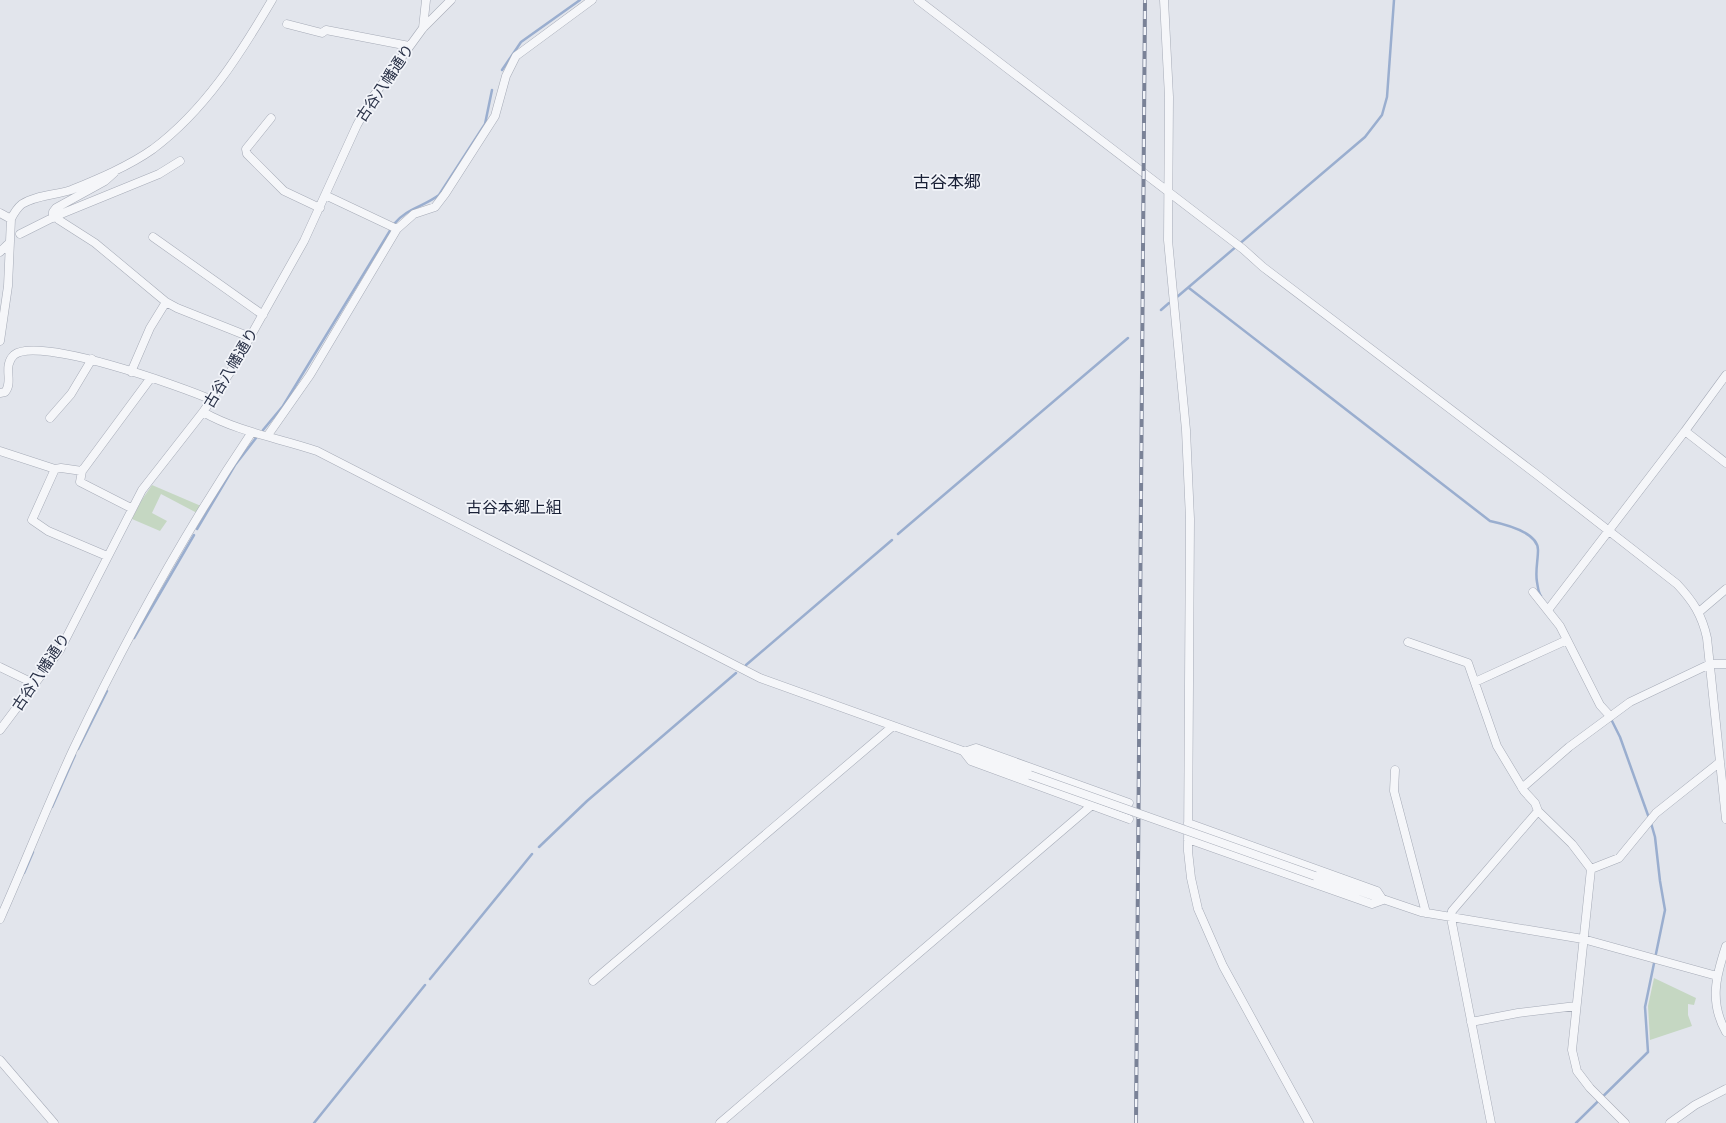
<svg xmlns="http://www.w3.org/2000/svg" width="1726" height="1123" font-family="Figtree,'Noto Sans JP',sans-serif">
	<rect width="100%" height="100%" fill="#e2e5ec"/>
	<path fill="#c5d7c2" d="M152,485L201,506L197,513L161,494L152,513L167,521L160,531L132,519L141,501Z
		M1654,978L1696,998L1694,1005L1688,1004V1015L1692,1026L1650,1040L1648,1006Z"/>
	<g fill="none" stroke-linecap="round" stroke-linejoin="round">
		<path stroke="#9aaecf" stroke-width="2.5" d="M502,70L521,42L580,0
			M394,224C407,208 423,207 439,195L485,124L492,90
			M1189,288L1490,521C1504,524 1538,532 1538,550C1538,561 1535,571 1537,582C1538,587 1538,592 1541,596
			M1177,297L1365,137L1382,115L1387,97L1394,0
			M1161,310L1169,303
			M263,430L283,406L391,229
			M197,529L235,465L256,438
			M898,534L1128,338
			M134,638L194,535
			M746,665L892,540
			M1611,719L1620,737L1649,818
			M78,749L107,691
			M52,807L75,755
			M539,847L587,801L736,673
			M24,873L33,852
			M430,979L532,854
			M314,1123L425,985
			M1576,1123L1648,1052L1645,1007L1665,910L1660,881L1655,837L1651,823"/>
		<defs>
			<path id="minor" d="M918,0L1243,249L1263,267L1536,474L1677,584C1693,601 1702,615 1707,638L1726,819
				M1164,0L1169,97L1168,240L1186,430L1190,519L1188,851L1191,878L1198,909L1223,966L1309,1123
				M287,24L322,33L326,30L409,46
				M423,28L426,0
				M271,118L246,149L247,154L284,191L320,208
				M325,195L397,229
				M0,213L11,219
				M56,216L159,174L180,161
				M53,218V212L56,208L105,181L114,173
				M20,234L56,216L59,220L95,243L166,302L177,308L250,337
				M153,237L263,315
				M0,252L7,245
				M0,341L8,286L11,219C14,213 17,208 22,204C36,195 56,195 71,190C98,179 129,166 153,149C205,110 239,56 272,0
				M131,372L150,328L166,302
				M1726,375L1685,431L1726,463
				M0,393L5,392C14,382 2,366 14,355C37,335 183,387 212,400
				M203,412C238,432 279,438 317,451L760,678L1030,775
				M50,418L71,394L92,359
				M268,435L310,375L397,229L414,214L435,207L445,194L495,116L506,76L516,56L592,0
				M0,451L55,469L61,468L82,471
				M55,469L32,520L48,531L107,556
				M131,508L80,482L82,471L150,379
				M1533,592L1560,626L1600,705L1610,716
				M1548,610L1685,431
				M1699,612L1726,589
				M1408,642L1468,663L1497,746L1524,791L1535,803L1538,811L1452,911L1451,918L1491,1123
				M0,667L35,684
				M1475,682L1567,640
				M0,730L60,650L142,490L203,412L231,371L304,241L357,125L372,98L423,28L451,0
				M1395,770L1394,791L1426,913
				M1522,788L1569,747L1630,702L1710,664H1726
				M1129,803L976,748L964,752L971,761L1129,819
				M1538,811L1572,844L1591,869L1572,1050L1577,1071L1590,1088L1625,1123
				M1188,823L1377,891L1383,900
				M1188,839L1372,904L1383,900
				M1591,869L1619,858L1656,813L1720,762
				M1315,876L1421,912L1583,939L1717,976
				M0,919C25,863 47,806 73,750C125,640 184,533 252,432
				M1726,946C1716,976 1709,1002 1726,1032
				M593,981L893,726
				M1471,1022L1518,1013L1576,1006
				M0,1060L54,1123
				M720,1123L1092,805
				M1670,1123L1695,1105L1726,1089"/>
		</defs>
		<use href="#minor" stroke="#a6abb7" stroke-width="9"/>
		<use href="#minor" stroke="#f5f6f9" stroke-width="8"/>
		<defs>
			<path id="rail" d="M1136,1123L1145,0"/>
		</defs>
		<use href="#rail" stroke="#7a8297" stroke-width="4"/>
		<use href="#rail" stroke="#f2f4f9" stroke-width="2.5" stroke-dasharray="8" stroke-linecap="butt"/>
		<defs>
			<path id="minor-bridge" d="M1030,775L1315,876"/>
		</defs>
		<use href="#minor-bridge" stroke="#a6abb7" stroke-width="9" stroke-linecap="butt"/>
		<use href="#minor-bridge" stroke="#f5f6f9" stroke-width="8"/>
	</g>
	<g text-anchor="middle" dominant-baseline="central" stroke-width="3.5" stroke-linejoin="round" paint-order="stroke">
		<g font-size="15" fill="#283046" stroke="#f2f4f9">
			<text transform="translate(385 83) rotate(-56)">古谷八幡通り</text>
			<text transform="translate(231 368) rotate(-59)">古谷八幡通り</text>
			<text transform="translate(41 672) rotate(-56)">古谷八幡通り</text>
		</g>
		<g font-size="16" fill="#1a2137" stroke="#f2f4f9">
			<text x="514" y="507">古谷本郷上組</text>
		</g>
		<g font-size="17" fill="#1a2137" stroke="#f2f4f9">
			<text x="947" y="182">古谷本郷</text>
		</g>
	</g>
</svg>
